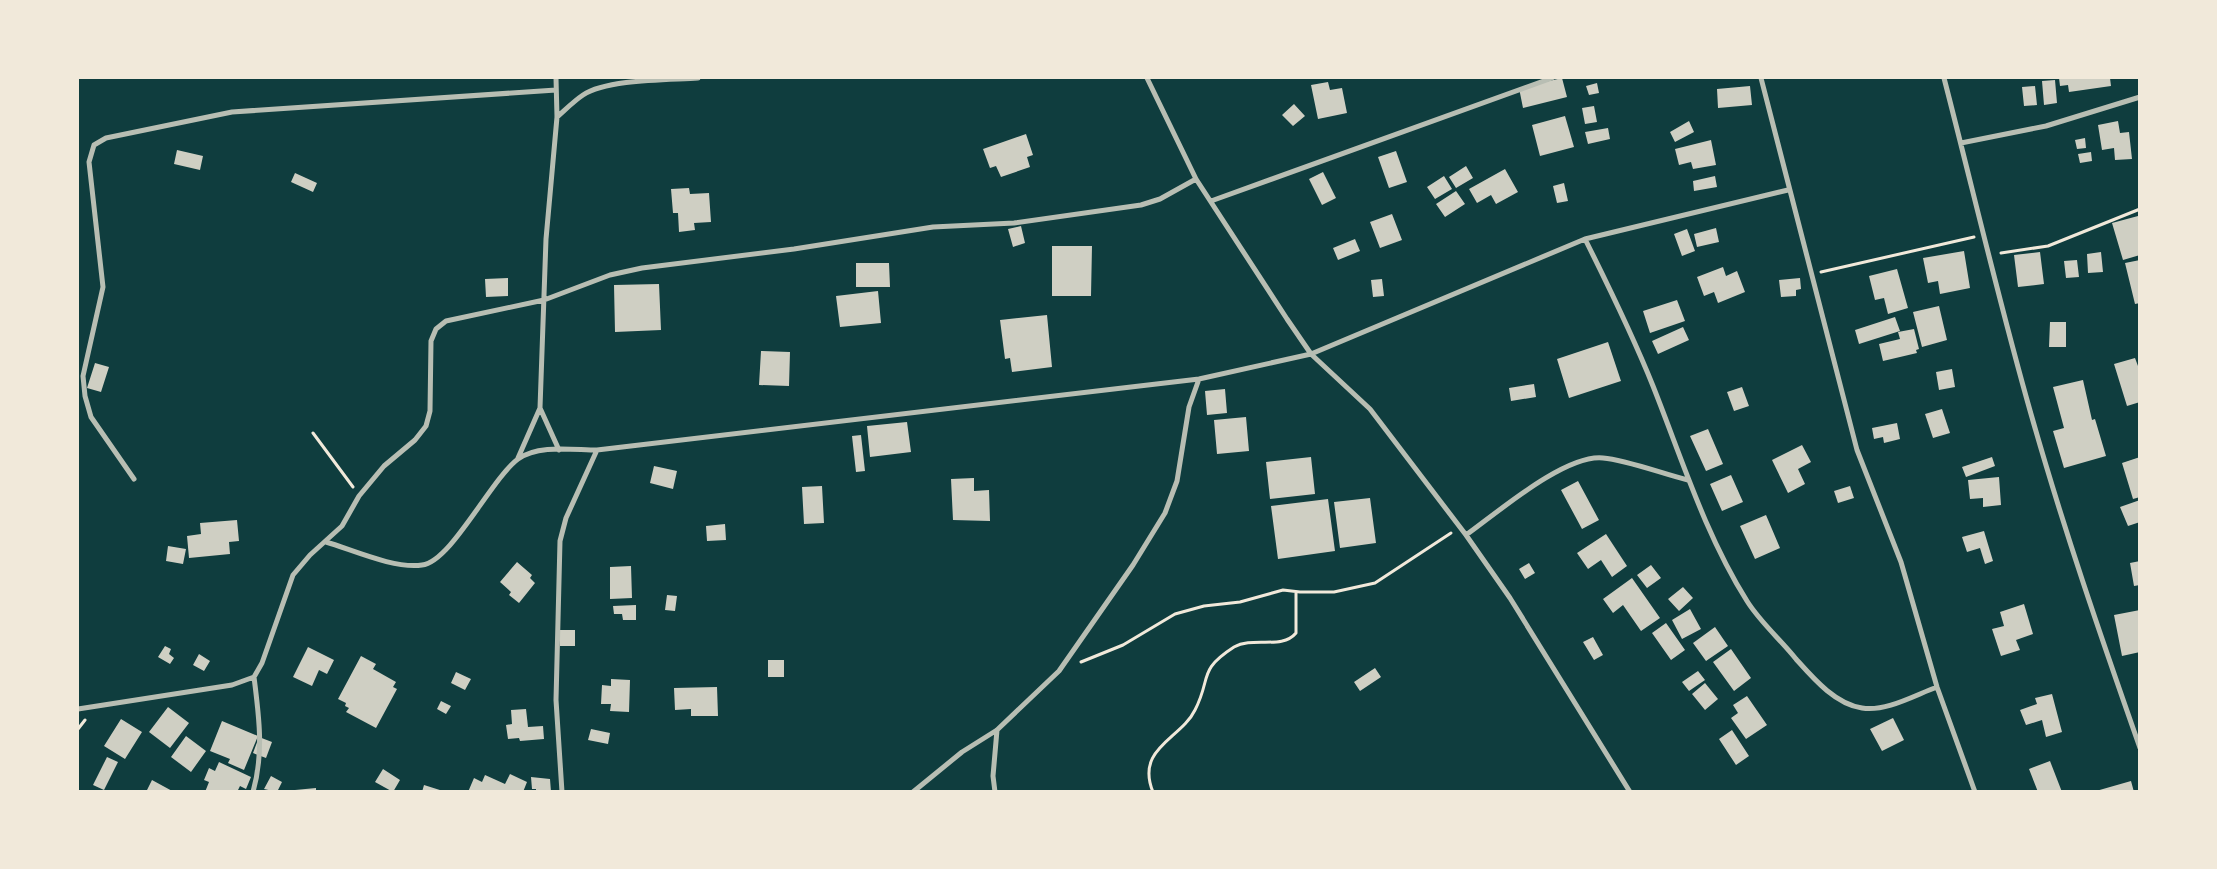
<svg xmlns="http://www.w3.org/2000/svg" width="2217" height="869" font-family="Merriweather,serif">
	<rect width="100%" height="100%" fill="#0f3d3e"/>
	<path fill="#cfcfc3" d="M1562,78L1567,97L1523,108L1519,88Z
		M2059,78H2110L2111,86L2069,92L2068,85L2060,86Z
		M2055,80L2057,103L2044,105L2042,81Z
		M1328,82L1330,90L1342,88L1347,113L1318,119L1311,85Z
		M1597,83L1599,93L1589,95L1586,86Z
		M1750,86L1752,105L1718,108L1717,89Z
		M2035,86L2037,105L2024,106L2022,87Z
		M1294,104L1305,116L1293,126L1282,115Z
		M1594,106L1597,122L1585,124L1582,108Z
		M1565,116L1574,147L1540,156L1532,125Z
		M1689,121L1694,132L1675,142L1670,132Z
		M2118,121L2120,133L2129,132L2132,159L2115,160L2114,148L2102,150L2098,125Z
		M1608,128L1610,139L1588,144L1585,132Z
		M1026,134L1033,155L1027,157L1030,167L1001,177L996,166L990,168L983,149Z
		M2085,138L2086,148L2077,149L2075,140Z
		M1711,140L1716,165L1693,169L1691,162L1679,165L1675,149Z
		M177,150L203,156L200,170L174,164Z
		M1396,151L1407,182L1389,188L1378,157Z
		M2091,152L2092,161L2080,163L2078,154Z
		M1466,166L1473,178L1456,188L1449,177Z
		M1505,169L1518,192L1496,204L1491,195L1477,203L1469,189Z
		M1323,172L1336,198L1322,205L1309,179Z
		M295,173L317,183L313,192L291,182Z
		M1444,176L1452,189L1435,199L1427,187Z
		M1715,176L1717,187L1694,191L1693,181Z
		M1564,183L1568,201L1557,203L1553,186Z
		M689,188L690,194L709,193L711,222L694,223L695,230L679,232L678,213H673L671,189Z
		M1456,191L1465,204L1445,217L1436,204Z
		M1392,214L1402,240L1380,248L1370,222Z
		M2138,216L2140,255L2123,260L2112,223Z
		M1021,226L1025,243L1013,247L1008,229Z
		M1716,228L1719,242L1697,247L1694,234Z
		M1687,229L1695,251L1682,256L1674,234Z
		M1355,239L1360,251L1338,260L1333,248Z
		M1052,246H1092L1091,296H1052Z
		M1964,251L1970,288L1940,294L1938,281L1928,283L1923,258Z
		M2040,252L2044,284L2018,287L2014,255Z
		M2101,252L2103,272L2088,273L2087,254Z
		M2077,260L2079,277L2066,278L2064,261Z
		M2140,260V303L2135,304L2125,263Z
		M856,263H889L890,287H856Z
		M1723,267L1726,276L1737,271L1745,292L1718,303L1714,292L1704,296L1697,277Z
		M1897,269L1908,308L1888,314L1884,298L1875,300L1869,276Z
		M508,278V296L486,297L485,279Z
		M1800,278L1801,289L1796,290V296L1781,297L1779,280Z
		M1382,279L1384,296L1373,297L1371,280Z
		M659,284L661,330L615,332L614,285Z
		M878,291L881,323L840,327L836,296Z
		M1677,300L1685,321L1650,333L1643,311Z
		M1939,306L1947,340L1922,347L1913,312Z
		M1047,315L1052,367L1012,372L1010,358L1005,359L1000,320Z
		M1895,317L1900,331L1859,344L1855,330Z
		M2050,322H2066V347H2049Z
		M1683,327L1689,340L1658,354L1652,341Z
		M1914,329L1919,349L1916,350L1917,353L1883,361L1879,344L1900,339L1898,332Z
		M1608,342L1621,381L1569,398L1557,359Z
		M761,351L790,352L789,386L759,385Z
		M2135,358L2138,366H2140V402L2127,406L2114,364Z
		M95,363L109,367L101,392L87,388Z
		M1952,369L1955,387L1939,390L1936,372Z
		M2083,380L2092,420L2095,419L2106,456L2064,468L2053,431L2064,428L2053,387Z
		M1534,384L1536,397L1511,401L1509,388Z
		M1742,387L1749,406L1734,411L1727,392Z
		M1225,389L1227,413L1207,415L1205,391Z
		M1942,409L1950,433L1933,438L1925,414Z
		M1246,417L1249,451L1217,454L1214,420Z
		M907,422L911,452L870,457L867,426Z
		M1897,423L1900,439L1884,443L1883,437L1874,439L1872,428Z
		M1708,429L1723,464L1706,471L1690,436Z
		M861,435L865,471L856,472L852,436Z
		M1802,445L1811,462L1798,469L1805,484L1788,493L1772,460Z
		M1311,457L1315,494L1270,499L1266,462Z
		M1992,457L1995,466L1966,477L1962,467Z
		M2140,457V497L2133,499L2122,463Z
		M654,466L677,471L673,489L650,483Z
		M1731,475L1743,502L1722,511L1710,484Z
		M1999,477L2001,505L1983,507V498L1970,499L1968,480Z
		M974,478V491L989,490L990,521L953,520L951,479Z
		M1578,481L1599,520L1582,529L1561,490Z
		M822,486L824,523L804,524L802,487Z
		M1850,486L1854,498L1838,503L1834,491Z
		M1370,498L1376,543L1340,548L1334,502Z
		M1328,499L1335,551L1278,559L1271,506Z
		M2140,500V522L2128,526L2120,507Z
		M1766,515L1780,548L1755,559L1740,526Z
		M237,520L239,541L229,542L230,554L189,558L187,536L201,534L200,523Z
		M725,524L726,540L707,541L706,526Z
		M1984,531L1993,561L1985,564L1980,548L1967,552L1962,537Z
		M1606,534L1627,566L1612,577L1601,560L1588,569L1577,553Z
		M168,546L186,549L183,564L166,561Z
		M2140,561V585L2134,586L2130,563Z
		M517,562L532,575L530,578L535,583L519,603L509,595L511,592L500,582Z
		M1529,563L1535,573L1525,579L1519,569Z
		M1651,565L1661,578L1647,588L1637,575Z
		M631,566L632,598L610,599V567Z
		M1632,578L1660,618L1641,631L1623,605L1613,613L1603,599Z
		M1683,587L1693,598L1679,611L1668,599Z
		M667,595L677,596L675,611L665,610Z
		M2024,604L2033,634L2016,640L2020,650L2001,656L1992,629L2004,626L2000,612Z
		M636,605V620H623L622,614H614L613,606Z
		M1690,609L1701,629L1682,639L1672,620Z
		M2140,610V652L2122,656L2114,615Z
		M1666,623L1685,650L1671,660L1652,633Z
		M1715,627L1728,646L1706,661L1693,643Z
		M560,630H575V646H560Z
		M1593,637L1603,655L1594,660L1583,642Z
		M165,646L171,649L169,654L174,658L170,664L158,657Z
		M308,647L334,660L327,674L319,670L312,686L293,677Z
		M1731,649L1751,678L1734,691L1713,662Z
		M199,654L210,661L204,671L193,665Z
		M361,656L376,664L373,669L396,682L393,687L397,689L376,728L346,712L349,708L345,706L346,703L338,699Z
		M768,660H784V677H768Z
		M1375,668L1381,677L1360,691L1354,682Z
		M1698,671L1705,680L1689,691L1682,682Z
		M456,672L471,679L465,690L451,683Z
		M611,679L630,680L629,712L610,711L611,704H601L602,685L611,686Z
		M1705,683L1718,699L1705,710L1692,694Z
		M717,687L718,716H691V709L675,710L674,688Z
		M2052,694L2062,732L2046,737L2042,720L2026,725L2020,710L2037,704L2035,698Z
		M1747,696L1767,725L1746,739L1731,718L1738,713L1733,705Z
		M441,701L451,706L446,714L437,709Z
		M168,707L189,723L170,748L149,732Z
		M526,709L528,727L543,726L544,739L520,741L519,738L508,739L506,725L512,724L511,710Z
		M1893,718L1904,740L1882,751L1870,729Z
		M121,719L142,732L125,759L104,746Z
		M222,721L258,736L244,770L228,763L230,759L210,751Z
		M591,729L610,733L608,744L588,740Z
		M1732,730L1749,756L1736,765L1719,739Z
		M186,736L206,751L191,772L171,757Z
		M259,737L272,742L266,758L253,753Z
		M107,757L118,762L104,790L93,785Z
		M2050,761L2062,792H2038L2029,769Z
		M219,762L251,777L246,789L240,786L237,792H205L209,782L204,780L209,768L215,771Z
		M383,769L400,780L393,792L375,782Z
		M510,774L527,782L523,792H468L474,778L482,782L485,775L505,784Z
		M271,776L282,782L277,792L264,789Z
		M531,777L550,779L551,792H536V789H532Z
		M152,780L174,792H146Z
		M2131,781L2134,792H2096V791Z
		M424,785L443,791V792H422Z
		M316,788V792H295V790Z"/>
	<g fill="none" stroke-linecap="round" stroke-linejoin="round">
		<path stroke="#f1e9da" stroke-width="3" d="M2001,253L2048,246L2140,209
			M1821,272L1974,237
			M313,433L353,487
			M1081,662L1123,645L1175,614L1204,606L1240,602L1283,590L1300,592H1334L1375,583L1451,533
			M78,729L85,720
			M1153,792C1135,748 1181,739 1195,710C1212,677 1197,671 1234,647C1253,636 1282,650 1296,633V592"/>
		<path stroke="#b8beb3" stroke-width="5" d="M1147,78L1196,179L1287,319L1311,354L1370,409L1466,535L1510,598L1630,792
			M1761,78L1857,450L1901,562L1937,687L1975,792
			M1944,78C1973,190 1999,302 2031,414C2063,527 2101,637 2140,748
			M557,117C565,110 574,101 583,95C607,79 669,80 698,78
			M1961,143L2046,126L2140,97
			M1211,201L1552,78
			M1585,239C1609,287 1633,336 1653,386C1682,459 1705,534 1747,601C1760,622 1781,640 1796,659C1813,678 1835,704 1862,708C1886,712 1915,695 1937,687
			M540,408L559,450
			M518,458L540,408L546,239L557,117L556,78
			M134,479L91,417L85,396L83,376L103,287L89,162L94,145L106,138L232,112L556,90
			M1466,535C1497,513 1565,454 1603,458C1627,460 1663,474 1688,480
			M326,542C353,550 394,569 422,565C451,562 491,479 518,459C538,444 574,450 597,450L1199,379L1311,354L1585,239L1788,190
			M78,709L232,685L254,677L262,663L293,575L310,555L342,526L359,496L384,466L415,440L426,426L430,411L431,341L436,329L446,321L544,300L610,275L642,268L794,249L933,227L1014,223L1141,205L1160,199L1196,179
			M253,792C264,753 259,716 254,677
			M562,792L556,700L560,541L566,518L597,450
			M913,792L962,752L997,730L1059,671L1133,565L1165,513L1177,481L1189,407L1199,379
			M995,792L993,776L997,730"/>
	</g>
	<rect width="2217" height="869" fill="none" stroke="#f1e9da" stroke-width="158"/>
</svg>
